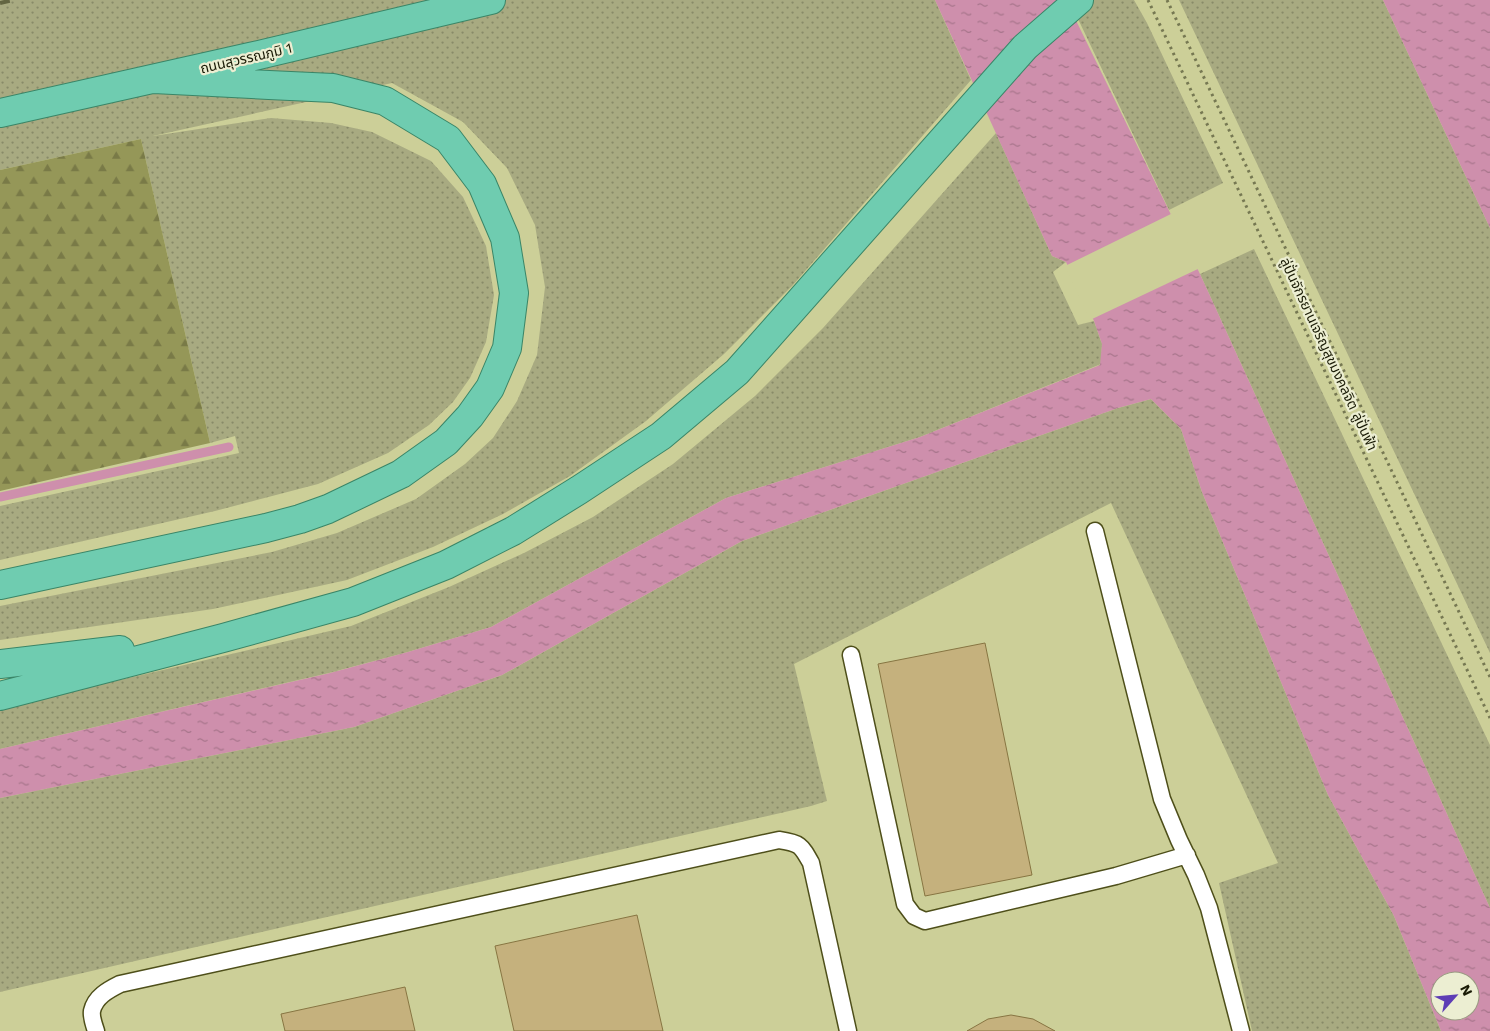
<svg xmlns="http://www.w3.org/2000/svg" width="1490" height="1031" font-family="'Work Sans','Noto Sans Thai',sans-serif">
	<defs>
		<pattern id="grass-dots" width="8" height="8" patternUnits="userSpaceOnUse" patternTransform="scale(1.25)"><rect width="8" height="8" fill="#a8aa81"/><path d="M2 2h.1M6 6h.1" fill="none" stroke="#888a68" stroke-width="1.8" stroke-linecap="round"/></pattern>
		<pattern id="forest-firs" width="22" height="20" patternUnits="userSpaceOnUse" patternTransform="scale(1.25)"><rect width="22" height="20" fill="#959758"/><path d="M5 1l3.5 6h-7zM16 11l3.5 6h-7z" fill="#797a47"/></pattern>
		<pattern id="water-ripples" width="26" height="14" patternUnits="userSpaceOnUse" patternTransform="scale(1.25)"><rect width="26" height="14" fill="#ce8fac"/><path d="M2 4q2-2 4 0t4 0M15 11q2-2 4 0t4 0" fill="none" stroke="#a6748a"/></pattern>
	</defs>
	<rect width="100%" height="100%" fill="#cccf98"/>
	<path fill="url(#grass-dots)" d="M0,0H935L971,80L793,285L724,354L646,421L570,476L503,514L433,547L347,580L213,609L0,640V606L272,552L337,533L416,499L465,464L493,438L517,401L537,355L545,287L535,225L507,168L463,122L392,83L153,136L271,118L331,123L372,132L431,161L463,197L486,246L494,295L486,342L470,378L453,402L429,425L388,453L318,484L215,511L0,560V506L239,453L235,436L210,443L141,139L0,170Z
		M1069,0H1134L1147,23L1223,183L1169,210Z
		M1179,0H1383L1490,228V653Z
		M996,133L1052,256L1066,262L1053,272L1078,325L1094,321L1102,344L1101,364L920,437L726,498L491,627L408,652L329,673L0,749V708L351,626L449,587L524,553L593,517L673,464L755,396L823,328Z
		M1254,249L1490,745V908L1200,274Z
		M1151,399L1181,429L1202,492L1328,795L1394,916L1441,1031H1252L1219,883L1278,863L1111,503L794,664L827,801L811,806L0,992V798L354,727L502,675L742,541L1118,408Z"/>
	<path fill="url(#forest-firs)" d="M141,139L210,443L0,491V170Z"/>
	<path fill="url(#water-ripples)" fill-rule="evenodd" d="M935,0H1066L1200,274L1490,908V1031H1441L1394,916L1328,795L1202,492L1181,429L1151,399L1118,408L742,541L502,675L354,727L0,798V749L330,673L408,652L491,627L726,498L920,437L1100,365L1102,344L1094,321L1066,262L1052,256ZM1440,981H1470V1011H1440Z
		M1383,0H1490V228Z"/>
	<path fill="#cccf98" d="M1173,213L1200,268L1090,320L1065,266Z"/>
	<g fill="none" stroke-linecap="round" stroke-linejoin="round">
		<path stroke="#ce8fac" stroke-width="9" d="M0,497L229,447"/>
	</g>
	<path fill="#c5b17d" stroke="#877542" d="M985,643L1032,875L925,896L878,664Z
		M637,915L663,1031H514L495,946Z
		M405,987L415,1031H285L281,1014Z
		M1011,1015L1033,1019L1055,1031H967L988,1019Z"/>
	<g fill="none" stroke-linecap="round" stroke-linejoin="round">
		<defs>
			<path id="service" d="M1095,531L1162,799L1179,840L1196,875L1209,908L1241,1031
				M851,655L905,904L914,916L925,921L1116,876L1187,855
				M96,1031C94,1025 91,1017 92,1011C95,997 108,990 120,984L779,840C800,843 801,845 811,863L848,1031"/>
			<path id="trunk" d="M0,113L250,57L491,0
				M0,585L266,528L300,519L328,509L401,474L446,442L470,416L490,388L507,348L514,293L505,238L482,184L448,139L385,101L333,88L269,85L154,79
				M0,664L120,650
				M0,696L223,638L353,602L446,565L513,531L579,490L661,436L737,372L1025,47L1079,0"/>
		</defs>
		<use href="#service" stroke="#4e4f1a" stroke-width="19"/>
		<use href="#trunk" stroke="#3a8567" stroke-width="30"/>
		<path stroke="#767852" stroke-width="3" stroke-dasharray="2.5 4" stroke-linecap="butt" d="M1148,0L1490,718
			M1167,0L1490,677"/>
		<use href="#service" stroke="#fff" stroke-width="16"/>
		<use href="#trunk" stroke="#6fccb0" stroke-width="28"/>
		<path stroke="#636542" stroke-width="4" stroke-dasharray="10 5" stroke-linecap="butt" d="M0,3L13,0"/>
	</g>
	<g text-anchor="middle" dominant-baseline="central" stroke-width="4.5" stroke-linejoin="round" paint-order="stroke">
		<g font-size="14" fill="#191a05" stroke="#eceed2">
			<text transform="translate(246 58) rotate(-13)">ถนนสุวรรณภูมิ 1</text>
			<text transform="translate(1329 354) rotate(65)">ลู่ปั่นจักรยานเจริญสุขมงคลจิต ลู่ปั่นฟ้า</text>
		</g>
	</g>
	<g transform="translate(1455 996) rotate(63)"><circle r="24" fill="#eceed2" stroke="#989980"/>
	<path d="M0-4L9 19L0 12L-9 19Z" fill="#5e3db5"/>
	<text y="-8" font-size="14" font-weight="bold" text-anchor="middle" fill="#191a05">N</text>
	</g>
</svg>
